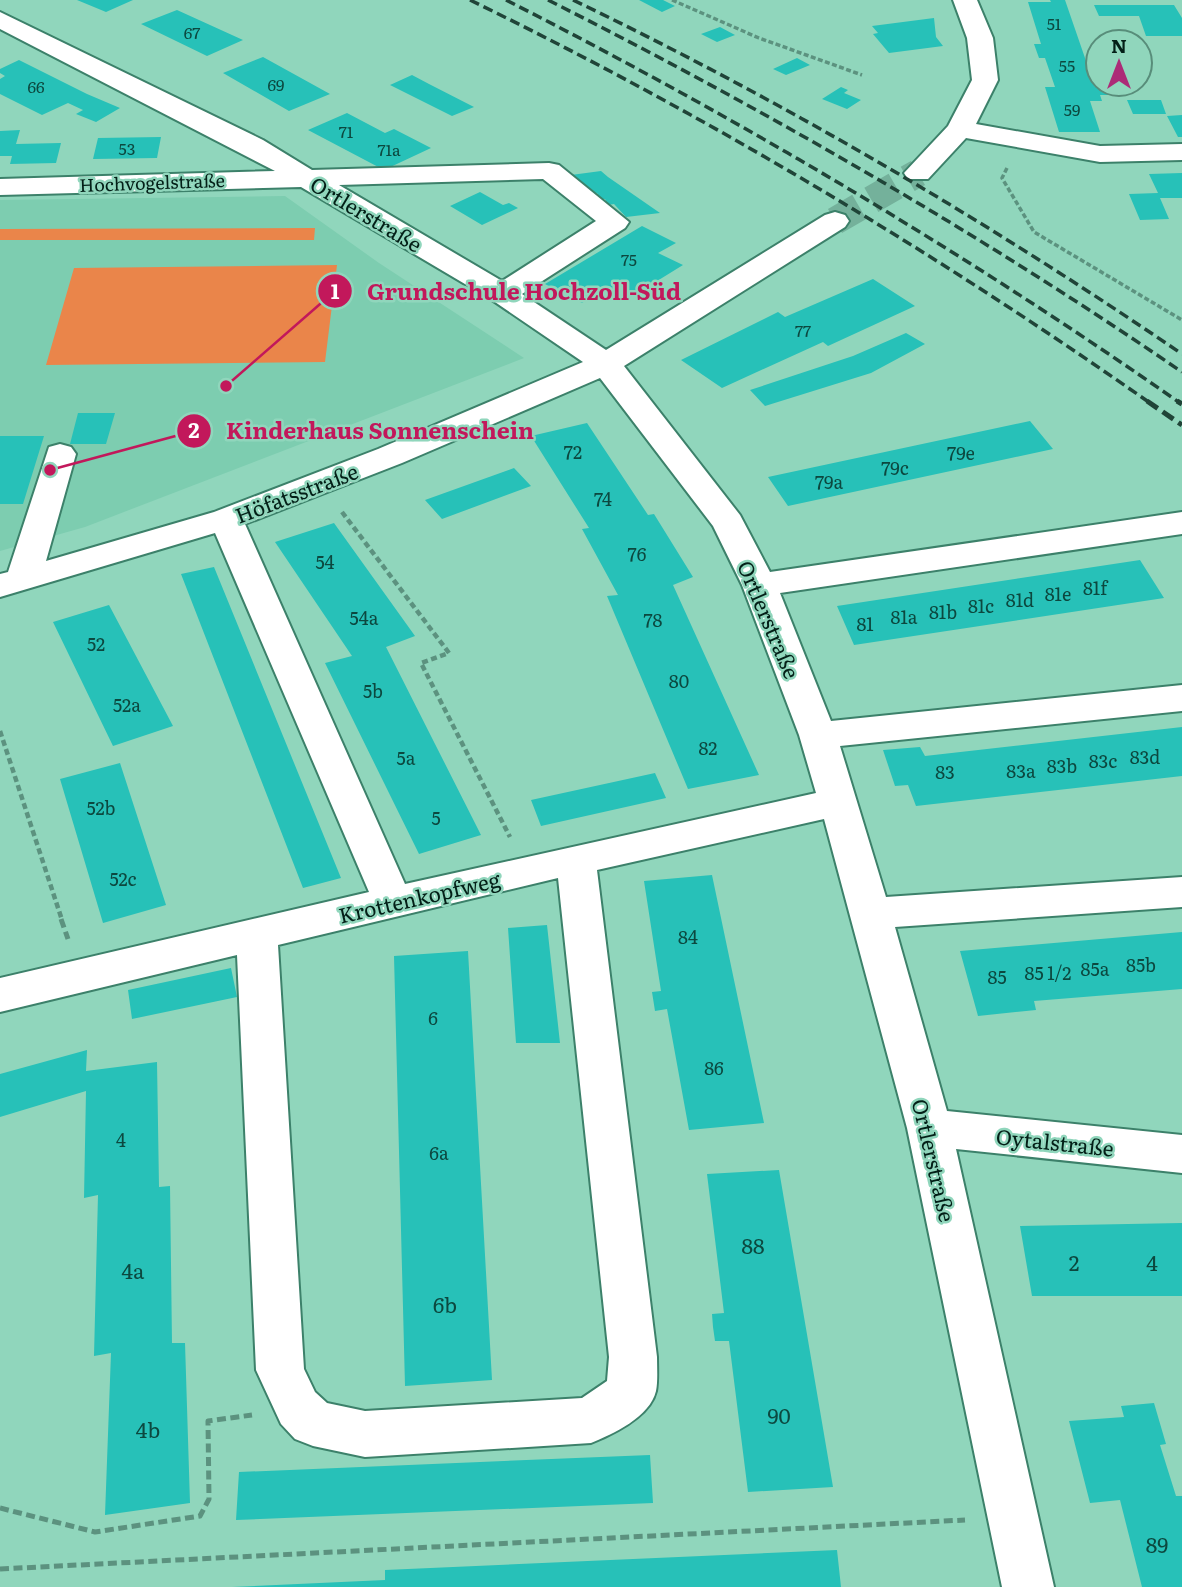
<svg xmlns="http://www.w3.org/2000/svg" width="1182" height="1587" font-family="Literata,serif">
	<rect width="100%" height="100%" fill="#90d6bc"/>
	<path fill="#7dcdb0" d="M285,196L379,263L524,358L85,527L0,551V200Z"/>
	<path fill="#ea854a" d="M315,228L314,240H0V229Z
		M337,265L325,362L46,365L74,268Z"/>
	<path fill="#27c1b8" d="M77,0H133L106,12Z
		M639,0H663L675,6L662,12Z
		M1050,0H1065L1095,87H1114L1116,95H1100L1102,101H1090L1100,132H1059L1045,87H1055L1045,58H1039L1034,44H1041L1028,2H1051Z
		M1094,5H1174L1182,18V36H1146L1139,16H1099Z
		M177,10L243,40L207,56L141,24Z
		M934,18L936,37L943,46L889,53L873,34L878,33L872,26Z
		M720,27L735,35L717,42L701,34Z
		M263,57L330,94L289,111L223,73Z
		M797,58L810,65L786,75L773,69Z
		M19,60L87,94L120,108L96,122L76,114L83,110L68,103L42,115L0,94V79L5,76L0,73V69Z
		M412,75L429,84L474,107L452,116L390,85Z
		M841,87L848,90L844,93L861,100L847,109L822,99Z
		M1127,100H1161L1166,114H1133Z
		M347,113L385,133L394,129L431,148L384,170L308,130Z
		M1182,115V137H1178L1167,116Z
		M20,130L16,144L61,143L56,163L10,164L12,156H0V131Z
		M161,137L157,158L93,159L98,138Z
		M601,171L608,177L660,213L626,217L614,204L608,205L605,199H600L597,193H591L588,187L583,188L580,181L574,182L571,175Z
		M1182,173V198H1160L1169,219L1140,220L1129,194L1158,193L1149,174Z
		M480,192L503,205L509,203L518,208L482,225L450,206Z
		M642,226L676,243L658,253L683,265L628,299L606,288L582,303L545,284Z
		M873,279L915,306L828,346L823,342L722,388L681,360L778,312L785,317Z
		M906,333L925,344L871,373L765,406L750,390L853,356Z
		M78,413H115L106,444H70Z
		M1030,421L1053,449L788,506L768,477Z
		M587,423L648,515L654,514L693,577L673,585L759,775L688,789L607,596L618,595L582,529L589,528L531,436Z
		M0,436H44L23,504H0Z
		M514,468L531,486L442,519L425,500Z
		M334,523L415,636L386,647L481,835L419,854L325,663L352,656L275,542Z
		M1140,560L1164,598L854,645L837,606Z
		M214,567L341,878L303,888L181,574Z
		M109,605L173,726L113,746L53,622Z
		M1182,727V776L916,806L908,785L895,786L883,750L920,747L925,756Z
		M120,763L166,905L103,923L60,779Z
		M655,773L666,798L541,826L531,800Z
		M712,875L764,1123L689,1130L667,1009L655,1011L652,992L661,991L644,881Z
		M547,925L560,1043H516L508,928Z
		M1182,932V989L1034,1001L1036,1010L978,1016L960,951Z
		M468,951L492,1380L405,1386L394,956Z
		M231,968L237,997L132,1019L128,990Z
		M87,1050L86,1071L157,1062L159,1187L170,1186L172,1343H185L190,1503L105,1515L111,1353L94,1356L98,1195L84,1198L86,1091L0,1117V1074Z
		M779,1170L833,1487L748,1492L729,1341H715L713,1327L712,1314L724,1313L707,1174Z
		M1182,1223V1296H1032L1020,1226Z
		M1154,1403L1166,1444L1160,1445L1176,1496H1182V1587H1142L1120,1500L1090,1503L1069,1421L1124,1417L1121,1406Z
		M650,1455L653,1503L236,1520L239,1472Z
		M837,1550L841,1587H232L385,1580V1570Z"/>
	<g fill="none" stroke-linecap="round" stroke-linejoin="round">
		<path stroke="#74b19b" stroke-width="28" stroke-dasharray="28 14" stroke-linecap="butt" d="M835,221L918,173"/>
		<defs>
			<path id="minor" d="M953,0H977L993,38L998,80L976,124L1100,146L1182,144V160L1100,162L966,138L928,179H908L904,173L948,126L972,80L967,38Z
				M0,12L263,140L312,170L549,163L559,165L629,222L625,228L522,294L606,350L825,215L835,212L845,215L849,221L845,227L624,366L740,515L770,572L1182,512V534L780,593L831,721L1182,685V711L840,746L886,897L1182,877V907L895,927L947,1111L1182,1135V1173L956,1149L1054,1587H1002L907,1128L824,819L597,870L657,1357C657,1368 658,1381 656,1391C650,1417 613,1434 591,1443L365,1457L313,1446L295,1439L281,1424L256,1370L237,955L0,1012V978L369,892L215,533L0,597V574L8,572L49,447L60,444L71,447L76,454L46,561L214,512L378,449L583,362L492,300L301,187L0,195V179L275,171L0,29ZM543,179L596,221L502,281L339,185ZM600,378L713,526L742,585L799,735L816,793L405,884L245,524L402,463ZM558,878L609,1357L607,1381L582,1398L365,1411L327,1403L315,1392L304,1369L278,945Z"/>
		</defs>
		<use href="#minor" stroke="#3c816a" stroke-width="4"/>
		<path stroke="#5c927f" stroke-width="3.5" stroke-dasharray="5 2.5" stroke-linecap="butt" d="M672,0L759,38L862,75
			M1007,168L1002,178L1034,232L1182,320"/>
		<path stroke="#5c927f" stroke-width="4.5" stroke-dasharray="6 3.5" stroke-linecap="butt" d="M342,512L449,653L421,663L510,837
			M0,731L62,920"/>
		<path stroke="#5c927f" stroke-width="5" stroke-dasharray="9 4.5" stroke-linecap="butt" d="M61,919L68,939
			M0,1508L95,1532L200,1516L209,1499L208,1421L252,1415
			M0,1569L965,1520"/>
		<use href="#minor" fill="#fff" fill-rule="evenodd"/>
		<path stroke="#204438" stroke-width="3.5" stroke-dasharray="10 5" stroke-linecap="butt" d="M470,0C708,116 933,251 1150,403
			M506,0C740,119 964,252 1180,403
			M548,0C768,111 979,233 1182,372
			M573,0C785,102 987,221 1182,354"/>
		<path stroke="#204438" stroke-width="5" stroke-dasharray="13 6" stroke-linecap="butt" d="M1147,401L1182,425
			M1177,401L1182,404"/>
	</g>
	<g text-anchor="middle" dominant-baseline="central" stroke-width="5" stroke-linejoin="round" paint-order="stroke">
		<g font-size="16" fill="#0c483f">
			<text x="1054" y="23">51</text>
			<text x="192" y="32">67</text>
			<text x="1067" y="65">55</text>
			<text x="276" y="84">69</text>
			<text x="36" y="86">66</text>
			<text x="1072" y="109">59</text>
			<text x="346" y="131">71</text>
			<text x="127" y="148">53</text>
			<text x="389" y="149">71a</text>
			<text x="629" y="259">75</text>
			<text x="803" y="330">77</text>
		</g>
		<g font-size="18" fill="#031f17" stroke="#90d6bc">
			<text transform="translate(152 182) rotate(-2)">Hochvogelstraße</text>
		</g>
		<g font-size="18" fill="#0c483f">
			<text x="573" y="451">72</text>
			<text x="961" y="452">79e</text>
			<text x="895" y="467">79c</text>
			<text x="829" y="481">79a</text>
			<text x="603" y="498">74</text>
			<text x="637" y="553">76</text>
			<text x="325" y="561">54</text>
			<text x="1095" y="587">81f</text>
			<text x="1058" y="593">81e</text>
			<text x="1020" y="599">81d</text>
			<text x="981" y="605">81c</text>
			<text x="943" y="611">81b</text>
			<text x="904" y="616">81a</text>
			<text x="364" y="617">54a</text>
			<text x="653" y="619">78</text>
			<text x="865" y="623">81</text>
			<text x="96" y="643">52</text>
			<text x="679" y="680">80</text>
			<text x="373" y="690">5b</text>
			<text x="127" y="704">52a</text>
			<text x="708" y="747">82</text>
			<text x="1145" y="756">83d</text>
			<text x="406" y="757">5a</text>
			<text x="1103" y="760">83c</text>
			<text x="1062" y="765">83b</text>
			<text x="1021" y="770">83a</text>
			<text x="945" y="771">83</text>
			<text x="101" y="807">52b</text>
			<text x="436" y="817">5</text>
			<text x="123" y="878">52c</text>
			<text x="688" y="936">84</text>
			<text x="1141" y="964">85b</text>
			<text x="1095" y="968">85a</text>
			<text x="1048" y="972">85 1/2</text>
			<text x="997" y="976">85</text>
			<text x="433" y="1017">6</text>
			<text x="714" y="1067">86</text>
			<text x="121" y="1139">4</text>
			<text x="439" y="1152">6a</text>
		</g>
		<g font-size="21" fill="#031f17" stroke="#90d6bc">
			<text transform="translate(367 213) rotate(31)">Ortlerstraße</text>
			<text transform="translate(296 492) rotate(-21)">Höfatsstraße</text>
			<text transform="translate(770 619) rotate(67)">Ortlerstraße</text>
			<text transform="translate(419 896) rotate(-13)">Krottenkopfweg</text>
			<text transform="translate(1055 1141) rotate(6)">Oytalstraße</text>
			<text transform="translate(935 1160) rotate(77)">Ortlerstraße</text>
		</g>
		<g font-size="21" fill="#0c483f">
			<text x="753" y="1244">88</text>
			<text x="1074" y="1261">2</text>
			<text x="1152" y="1261">4</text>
			<text x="133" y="1269">4a</text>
			<text x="445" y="1303">6b</text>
			<text x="779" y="1414">90</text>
			<text x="148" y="1428">4b</text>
			<text x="1157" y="1543">89</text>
		</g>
	</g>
	<path fill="none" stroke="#c2185b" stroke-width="2.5" d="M226 386L335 291M50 470L194 431"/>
	<g fill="#c2185b" stroke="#90d6bc" stroke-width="2.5">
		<circle cx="226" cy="386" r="7"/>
		<circle cx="50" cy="470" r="7"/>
		<circle cx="335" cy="291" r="18"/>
		<circle cx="194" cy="431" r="18"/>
	</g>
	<g font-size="21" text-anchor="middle" font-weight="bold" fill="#fff">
		<text x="335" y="299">1</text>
		<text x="194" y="438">2</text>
	</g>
	<g font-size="23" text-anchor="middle" font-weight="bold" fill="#c2185b" stroke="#90d6bc" stroke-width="5" stroke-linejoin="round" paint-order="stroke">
		<text x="524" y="300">Grundschule Hochzoll-Süd</text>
		<text x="380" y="439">Kinderhaus Sonnenschein</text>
	</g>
	<g transform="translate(1119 63)"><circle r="33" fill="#90d6bc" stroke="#588d7a" stroke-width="2"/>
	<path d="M0-5L12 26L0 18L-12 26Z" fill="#ac2b77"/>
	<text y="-10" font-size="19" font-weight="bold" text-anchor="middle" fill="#031f17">N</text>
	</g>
</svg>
